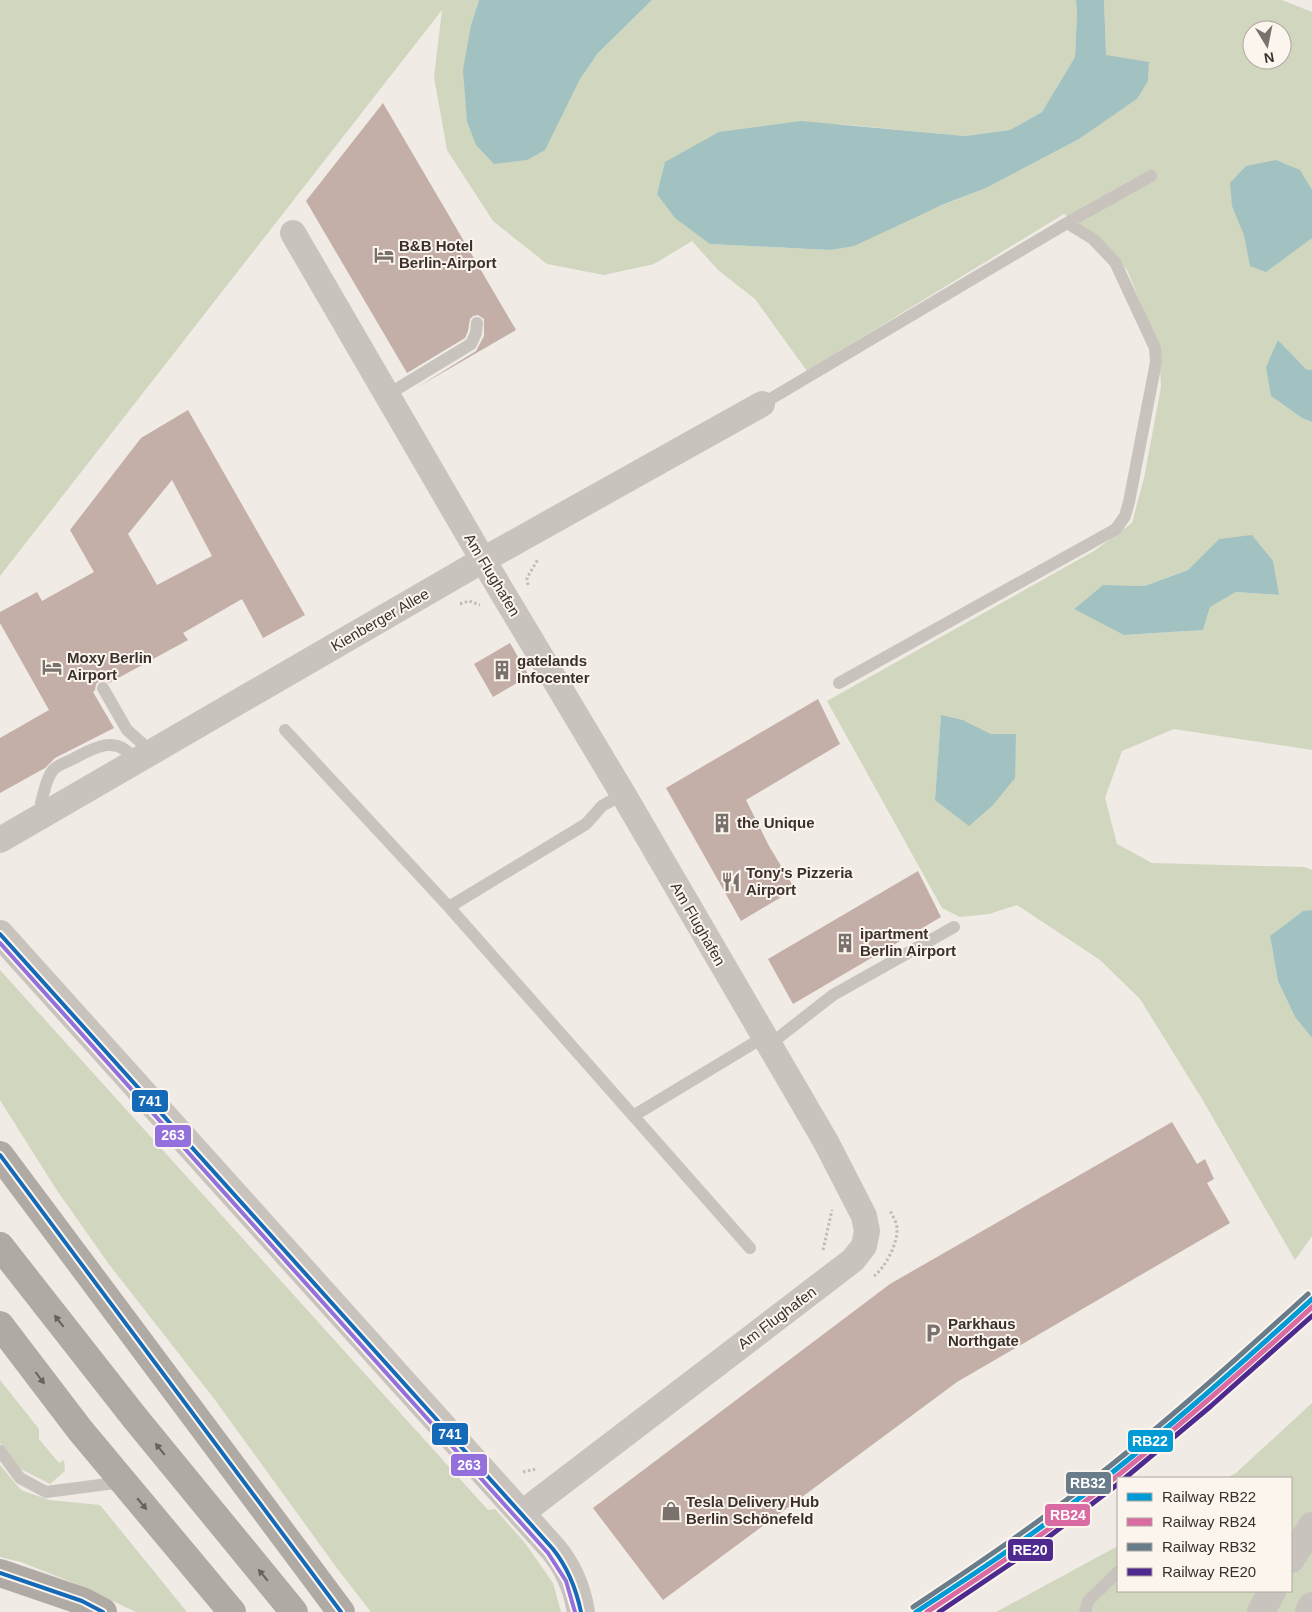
<svg xmlns="http://www.w3.org/2000/svg" width="1312" height="1612" font-family="Helvetica,sans-serif">
	<style>
		.green { fill: #d1d6bf; fill-rule: evenodd }
		.water { fill: #a1c2c1 }
		.building { fill: #c3afa7; fill-rule: evenodd }
		.lines { fill: none; stroke-linecap: round; stroke-linejoin: round }
		.path { stroke: #c2bbb6; stroke-width: 3; stroke-dasharray: 2.5 2.5; stroke-linecap: butt }
		.service { stroke: #c9c3be; stroke-width: 12 }
		.minor { stroke: #c9c3be; stroke-width: 26 }
		.tertiary { stroke: #c9c3be; stroke-width: 28 }
		.motorway { stroke: #afaaa4; stroke-width: 28 }
		.bus-1-casing { stroke: #fbf5ee; stroke-width: 8 }
		.bus-2-casing { stroke: #fbf5ee; stroke-width: 8 }
		.bus-1 { stroke: #156ab8; stroke-width: 4 }
		.bus-2 { stroke: #9370db; stroke-width: 4 }
		.rail-1-casing { stroke: #fbf5ee; stroke-width: 9 }
		.rail-2-casing { stroke: #fbf5ee; stroke-width: 9 }
		.rail-3-casing { stroke: #fbf5ee; stroke-width: 9 }
		.rail-4-casing { stroke: #fbf5ee; stroke-width: 9 }
		.rail-1 { stroke: #009bd5; stroke-width: 5 }
		.rail-2 { stroke: #da6ba2; stroke-width: 5 }
		.rail-3 { stroke: #697c8a; stroke-width: 5 }
		.rail-4 { stroke: #4e2a8e; stroke-width: 5 }
		.oneway { fill: #69615b }
		.labels { text-anchor: middle; stroke-width: 4; stroke-linejoin: round; paint-order: stroke }
		.poi-label { font-size: 15px; font-weight: bold; fill: #3b302b; stroke: #fbf5ee; text-anchor: start }
		.street-label { font-size: 15px; fill: #3b302b; stroke: #fbf5ee }
		.line-badge { stroke: #fbf5ee; stroke-width: 2 }
		.badge-label { font-size: 14px; text-anchor: middle; font-weight: bold; fill: #fff }
	</style>
	<rect width="100%" height="100%" fill="#f0ebe5"/>
	<!-- green -->
	<path class="green" d="M0 0H479L471 25 563 112 580 79 598 53 652 0H1076L1077 14 1075 57 1042 112 1010 130 965 136 839 124 710 244 830 250 986 188 1079 139 1137 99 1106 55 1104 0H1282L1312 12V370L1306 369 1278 340 1271 396 1302 418 1312 422V750L1174 729 1122 751 1105 798 1117 844 1152 863 1304 867 1312 870V910L1303 911 1270 936 1278 981 1295 1017 1312 1038V1236L1295 1260 1202 1099 1140 999 1100 960 1017 905 989 914 960 917 942 908 827 701 1094 551 1132 523 1144 478 1161 387 1159 347 1127 270 1096 237 1064 214 807 371 755 299 718 270 692 241 654 264 604 275 547 264 493 221 447 150 434 77 442 10 0 576ZM1252 30H1282V60H1252ZM1219 539 1278 595 1236 592 1210 607 1203 630 1125 635 1074 609 1103 585 1145 586 1188 570ZM941 716 963 720 991 734H1016L935 800Z
		M0 970 488 1510 495 1509 525 1543 553 1583 561 1612H371L339 1571 215 1400 108 1263 56 1189 0 1100Z
		M0 1380 39 1429V1439L59 1463 64 1460 65 1471 50 1484 19 1468 0 1443Z
		M1312 1403V1612H996L1118 1546V1591H1291V1478H1227L1236 1473Z
		M0 1465 21 1490 49 1500 100 1505 187 1612H136L74 1583 21 1562 0 1557Z"/>
	<!-- water -->
	<path class="water" d="M479 0H652L598 53 580 79 545 150 527 160 494 164 476 145 467 121 463 70 471 25Z
		M1076 0H1104L1106 55 1149 62 1148 81 1137 99 1079 139 986 188 942 205 854 246 830 250 710 244 675 218 657 194 665 162 719 132 801 121 965 136 1010 130 1042 112 1075 57 1077 14Z
		M1276 160 1300 170 1312 190V238L1266 272 1250 266 1244 235 1232 206 1230 183 1246 166Z
		M1278 340 1306 369 1312 370V422L1302 418 1271 396 1266 367Z
		M1252 535 1273 561 1279 595 1236 592 1210 607 1203 630 1124 635 1074 609 1103 585 1145 586 1188 570 1219 539Z
		M941 715 963 720 991 734H1016L1015 778 993 805 969 826 935 800Z
		M1312 910V1038L1295 1017 1278 981 1270 936 1303 911Z"/>
	<!-- building -->
	<path class="building" d="M383 103 516 330 416 388 476 351 484 336V319L478 315 473 316 470 319 468 331 465 338 407 373 306 201Z
		M188 410 305 615 263 638 242 599 183 633 188 640 109 683 104 680 99 681 96 684 95 690 93 692 114 728 55 758 45 768 0 793V738L49 710 0 623V612L37 592 42 601 94 572 70 530 141 438ZM172 480 212 556 157 585 128 534Z
		M510 643 529 676 493 697 474 664Z
		M818 699 840 744 746 800 769 846 795 889 741 921 666 788Z
		M918 871 941 917 793 1004 768 959Z
		M1172 1122 1197 1164 1205 1159 1214 1179 1207 1183 1230 1223 957 1382 663 1600 593 1508 890 1284Z"/>
	<g class="lines">
		<!-- path -->
		<path class="path" d="M528 585 527 578 538 559
			M460 604 469 601 480 605
			M823 1250 832 1210
			M874 1276C885 1268 898 1243 897 1229 897 1223 893 1216 890 1211
			M523 1472 536 1469"/>
		<!-- service -->
		<path class="service" d="M1067 223 1151 176
			M387 395 471 344 476 333 477 323
			M762 404 1067 223 1093 239 1115 262 1155 348 1156 362 1129 502 1125 516 1116 529 839 683
			M103 688 127 730 144 745 149 754
			M285 730 449 907 750 1248
			M46 813 41 803C44 793 46 778 53 770 57 765 67 762 73 759 96 746 119 734 136 762
			M449 907 586 824 602 806 623 794
			M769 1045 833 995 954 927
			M633 1116 764 1037
			M0 1451 20 1478 46 1492 123 1482
			M1085 1612 1088 1601 1118 1572"/>
		<!-- minor -->
		<path class="minor" d="M293 233 483 560 623 794 826 1142 864 1216 867 1231 864 1246 853 1260 522 1513
			M0 840 483 560 762 404"/>
		<!-- tertiary -->
		<path class="tertiary" d="M0 934 553 1549C569 1568 577 1588 581 1612
			M1291 1559 1312 1526
			M1261 1612 1272 1591
			M1309 1612 1312 1606"/>
		<!-- motorway -->
		<path class="motorway" d="M0 1155 341 1612
			M0 1246 135 1418 294 1612
			M0 1325 80 1430 232 1612
			M0 1573 82 1601 103 1612"/>
		<defs>
			<path id="bus-1" d="M0 934 553 1549C568 1568 576 1588 581 1612
				M0 1155 341 1612
				M0 1573 82 1601 103 1612"/>
			<path id="bus-2" d="M0 943 548 1553 566 1581 575 1612"/>
		</defs>
		<!-- bus-1 casing -->
		<use href="#bus-1" class="bus-1-casing"/>
		<!-- bus-2 casing -->
		<use href="#bus-2" class="bus-2-casing"/>
		<!-- bus-1 -->
		<use href="#bus-1" class="bus-1"/>
		<!-- bus-2 -->
		<use href="#bus-2" class="bus-2"/>
		<defs>
			<path id="rail-1" d="M916 1612C968 1578 1020 1544 1069 1506 1154 1442 1233 1371 1312 1299"/>
			<path id="rail-2" d="M927 1612C977 1579 1026 1547 1073 1511 1156 1447 1235 1378 1312 1307"/>
			<path id="rail-3" d="M913 1607C964 1573 1016 1539 1065 1501 1150 1437 1229 1366 1308 1294"/>
			<path id="rail-4" d="M1125 1478 1211 1406 1312 1316
				M939 1612 1034 1548 1118 1484"/>
		</defs>
		<!-- rail-1 casing -->
		<use href="#rail-1" class="rail-1-casing"/>
		<!-- rail-2 casing -->
		<use href="#rail-2" class="rail-2-casing"/>
		<!-- rail-3 casing -->
		<use href="#rail-3" class="rail-3-casing"/>
		<!-- rail-4 casing -->
		<use href="#rail-4" class="rail-4-casing"/>
		<!-- rail-1 -->
		<use href="#rail-1" class="rail-1"/>
		<!-- rail-2 -->
		<use href="#rail-2" class="rail-2"/>
		<!-- rail-3 -->
		<use href="#rail-3" class="rail-3"/>
		<!-- rail-4 -->
		<use href="#rail-4" class="rail-4"/>
	</g>
	<!-- one-way arrows -->
	<defs><path id="oneway-solid" d="M-6-.8H1V-3.2L6.5 0L1 3.2V.8H-6Z" transform="scale(1.25)"/></defs>
	<g class="oneway">
		<use href="#oneway-solid" transform="translate(59 1321) rotate(-128)"/>
		<use href="#oneway-solid" transform="translate(40 1378) rotate(53)"/>
		<use href="#oneway-solid" transform="translate(160 1449) rotate(-129)"/>
		<use href="#oneway-solid" transform="translate(142 1504) rotate(50)"/>
		<use href="#oneway-solid" transform="translate(263 1575) rotate(-130)"/>
	</g>
	<!-- icons -->
	<defs>
		<symbol id="hotel-bare" viewBox="-9 -9 18 18"><path d="M-6-4.5h1.5V1H6V5H4.5V3h-9V5H-6ZM-4 0a1.8 1.8 0 1 1 3.6 0ZM.5 0V-2.5h3Q6-2.5 6 0Z" fill="#7a716c" stroke="#fbf5ee" stroke-width="2.5" paint-order="stroke"/></symbol>
		<symbol id="building-bare" viewBox="-9 -9 18 18"><path d="M-4-6H4V6H1V3H-1V6H-4ZM-2.5-4.3h1.7v1.8h-1.7ZM.8-4.3h1.7v1.8H.8ZM-2.5-1h1.7V.8h-1.7ZM.8-1h1.7V.8H.8Z" fill="#7a716c" stroke="#fbf5ee" stroke-width="2.5" paint-order="stroke"/></symbol>
		<symbol id="restaurant-bare" viewBox="-9 -9 18 18"><path d="M-5-6h1v4h1v-4h1v4h1v-4h1v5L-1.5 .5V6h-2V.5L-5-1ZM5-6V6H3V1.5H1.5Q1.5-4 5-6Z" fill="#7a716c" stroke="#fbf5ee" stroke-width="2.5" paint-order="stroke"/></symbol>
		<symbol id="parking-bare" viewBox="-9 -9 18 18"><path d="M-3.5-5.5H1a3.5 3.5 0 0 1 0 7H-1V5.5H-3.5ZM-1-3.4V-.6H.8a1.4 1.4 0 0 0 0-2.8Z" fill="#7a716c" stroke="#fbf5ee" stroke-width="2.5" paint-order="stroke"/></symbol>
		<symbol id="shop-bare" viewBox="-9 -9 18 18"><path d="M-5-2.5h2.3a2.7 3.5 0 0 1 5.4 0H5L5.5 6h-11ZM-1.5-2.5h3a1.5 2.3 0 0 0-3 0Z" fill="#7a716c" stroke="#fbf5ee" stroke-width="2.5" paint-order="stroke"/></symbol>
	</defs>
	<g fill-rule="evenodd">
		<use href="#hotel-bare" x="370" y="241" width="28" height="28"/>
		<use href="#hotel-bare" x="38" y="653" width="28" height="28"/>
		<use href="#building-bare" x="488" y="656" width="28" height="28"/>
		<use href="#building-bare" x="708" y="809" width="28" height="28"/>
		<use href="#restaurant-bare" x="717" y="868" width="28" height="28"/>
		<use href="#building-bare" x="831" y="929" width="28" height="28"/>
		<use href="#parking-bare" x="919" y="1319" width="28" height="28"/>
		<use href="#shop-bare" x="657" y="1497" width="28" height="28"/>
	</g>
	<g class="labels">
		<!-- poi labels -->
		<g class="poi-label">
			<text x="399" y="251">B&amp;B Hotel<tspan x="399" dy="17">Berlin-Airport</tspan></text>
			<text x="67" y="663">Moxy Berlin<tspan x="67" dy="17">Airport</tspan></text>
			<text x="517" y="666">gatelands<tspan x="517" dy="17">Infocenter</tspan></text>
			<text x="737" y="828">the Unique</text>
			<text x="746" y="878">Tony's Pizzeria<tspan x="746" dy="17">Airport</tspan></text>
			<text x="860" y="939">ipartment<tspan x="860" dy="17">Berlin Airport</tspan></text>
			<text x="948" y="1329">Parkhaus<tspan x="948" dy="17">Northgate</tspan></text>
			<text x="686" y="1507">Tesla Delivery Hub<tspan x="686" dy="17">Berlin Schönefeld</tspan></text>
		</g>
		<!-- street labels -->
		<g class="street-label">
			<text transform="translate(492 575) rotate(59)" y="5">Am Flughafen</text>
			<text transform="translate(380 620) rotate(-30)" y="5">Kienberger Allee</text>
			<text transform="translate(698 924) rotate(60)" y="5">Am Flughafen</text>
			<text transform="translate(777 1318) rotate(-37)" y="5">Am Flughafen</text>
		</g>
	</g>
	<g class="line-badge">
		<rect x="131" y="1089" width="38" height="24" rx="5" fill="#156ab8"/>
		<rect x="154" y="1124" width="38" height="24" rx="5" fill="#9370db"/>
		<rect x="431" y="1422" width="38" height="24" rx="5" fill="#156ab8"/>
		<rect x="1127" y="1429" width="47" height="24" rx="5" fill="#009bd5"/>
		<rect x="450" y="1453" width="38" height="24" rx="5" fill="#9370db"/>
		<rect x="1065" y="1471" width="47" height="24" rx="5" fill="#697c8a"/>
		<rect x="1044" y="1503" width="47" height="24" rx="5" fill="#da6ba2"/>
		<rect x="1007" y="1538" width="47" height="24" rx="5" fill="#4e2a8e"/>
	</g>
	<g class="badge-label">
		<text x="150" y="1106">741</text>
		<text x="173" y="1140">263</text>
		<text x="450" y="1439">741</text>
		<text x="1150" y="1446">RB22</text>
		<text x="469" y="1470">263</text>
		<text x="1088" y="1488">RB32</text>
		<text x="1068" y="1520">RB24</text>
		<text x="1030" y="1555">RE20</text>
	</g>
	<!-- legend -->
	<rect x="1117" y="1477" width="175" height="115" fill="#fbf5ee" stroke="#aea6a0"/>
	<rect x="1127" y="1493" width="25" height="8" fill="#009bd5" stroke="#aea6a0"/>
	<text x="1162" y="1502" font-size="15" fill="#3b302b">Railway RB22</text>
	<rect x="1127" y="1518" width="25" height="8" fill="#da6ba2" stroke="#aea6a0"/>
	<text x="1162" y="1527" font-size="15" fill="#3b302b">Railway RB24</text>
	<rect x="1127" y="1543" width="25" height="8" fill="#697c8a" stroke="#aea6a0"/>
	<text x="1162" y="1552" font-size="15" fill="#3b302b">Railway RB32</text>
	<rect x="1127" y="1568" width="25" height="8" fill="#4e2a8e" stroke="#aea6a0"/>
	<text x="1162" y="1577" font-size="15" fill="#3b302b">Railway RE20</text>
	<!-- north arrow -->
	<g transform="translate(1267 45) rotate(170)"><circle r="24" fill="#fbf5ee" stroke="#aea6a0"/>
	<path d="M0-4L9 19L0 12L-9 19Z" fill="#7a716c"/>
	<text y="-8" font-size="14" font-weight="bold" text-anchor="middle" fill="#3b302b">N</text>
	</g>
</svg>
